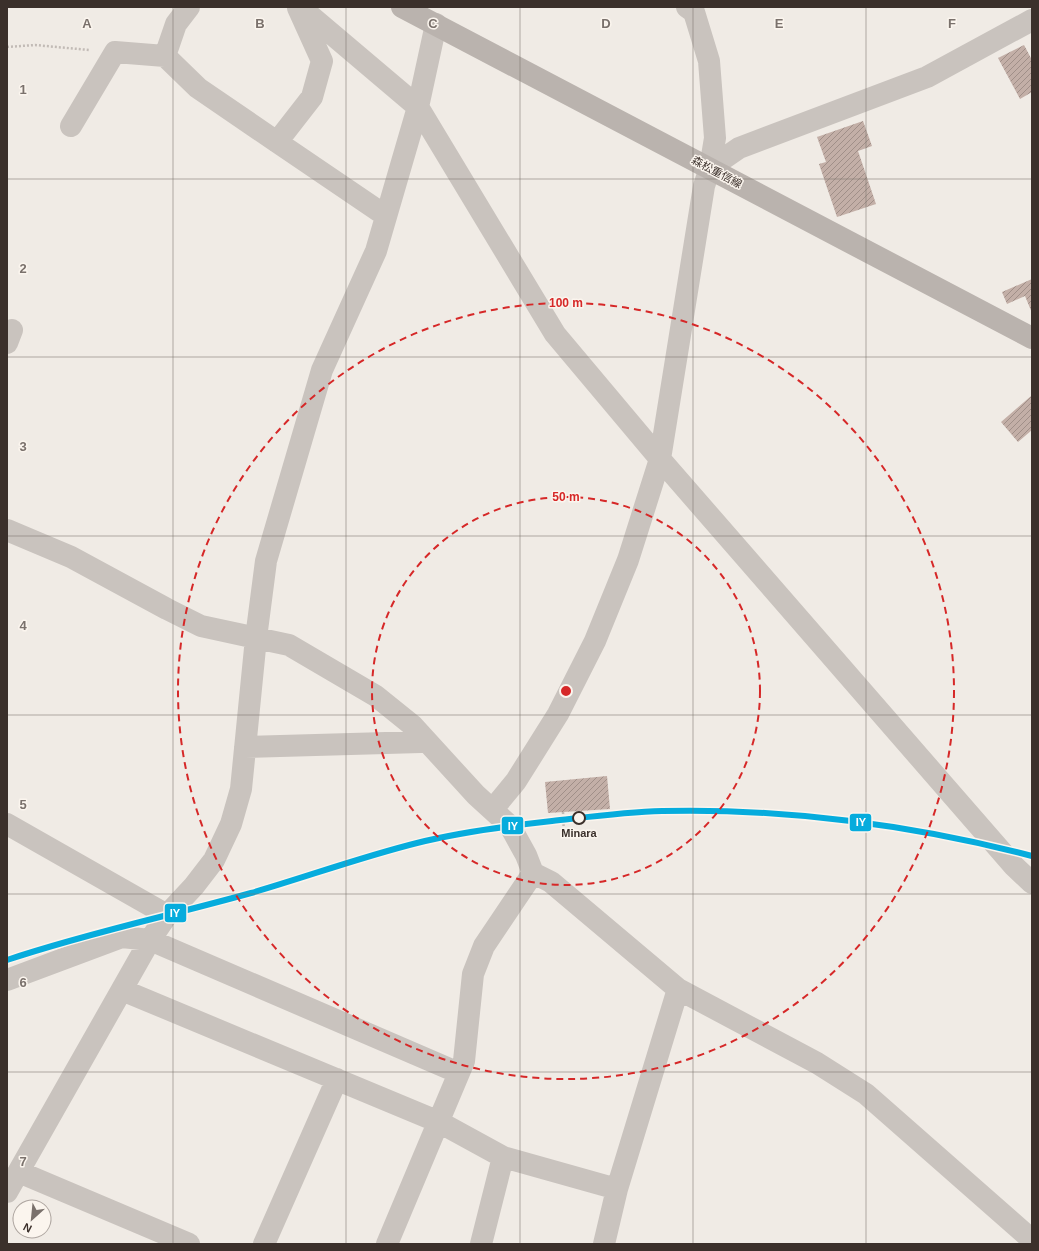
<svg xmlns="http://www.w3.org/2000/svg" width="1039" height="1251" font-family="Arial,'Noto Sans JP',sans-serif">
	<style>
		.building { fill: url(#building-hatch) }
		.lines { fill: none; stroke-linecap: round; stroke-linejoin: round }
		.path { stroke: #c2bbb6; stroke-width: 2.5; stroke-dasharray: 2 2; stroke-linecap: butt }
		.street { stroke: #c9c3be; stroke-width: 22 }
		.secondary { stroke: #bab3ae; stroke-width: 22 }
		.rail-1-casing { stroke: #fbf5ee; stroke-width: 9 }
		.rail-1 { stroke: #06acdd; stroke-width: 6 }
		.grid { fill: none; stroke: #7a716c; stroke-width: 1; stroke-opacity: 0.55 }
		.ring { fill: none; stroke: #d62828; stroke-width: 2; stroke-dasharray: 7 5 }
		.stop-dot { fill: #fbf5ee; stroke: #3b302b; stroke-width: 2 }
		.labels { text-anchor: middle; stroke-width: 3; stroke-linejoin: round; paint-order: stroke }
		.street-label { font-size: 11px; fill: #3b302b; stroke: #fbf5ee }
		.stop-label { font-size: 11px; font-weight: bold; fill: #3b302b; stroke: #fbf5ee }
		.grid-label { font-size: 13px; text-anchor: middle; font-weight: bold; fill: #7a716c; stroke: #fbf5ee; stroke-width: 3; stroke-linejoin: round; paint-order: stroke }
		.centre { fill: #d62828; stroke: #fbf5ee; stroke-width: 2 }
		.ring-label { font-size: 12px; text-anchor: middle; font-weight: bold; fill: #d62828; stroke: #fbf5ee; stroke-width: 3; stroke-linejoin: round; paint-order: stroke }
		.line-badge { stroke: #fbf5ee; stroke-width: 1.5 }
		.badge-label { font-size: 11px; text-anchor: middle; font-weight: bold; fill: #fff }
	</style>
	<defs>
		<pattern id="building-hatch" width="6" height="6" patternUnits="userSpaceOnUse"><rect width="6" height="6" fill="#c3afa7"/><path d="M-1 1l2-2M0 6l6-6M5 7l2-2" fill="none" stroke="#a08f88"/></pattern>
	</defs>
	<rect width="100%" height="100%" fill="#f0ebe5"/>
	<!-- building -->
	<path class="building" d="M1024 45 1032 60V92L1020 99 998 58Z
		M863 121 872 146 858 151 876 204 837 217 819 164 826 162 817 137Z
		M1032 279V313L1025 296 1007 304 1002 292Z
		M1031 396 1032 430 1018 442 1001 422Z
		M607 776 610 809 548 813 545 782Z"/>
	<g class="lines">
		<!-- path -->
		<path class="path" d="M7 47 35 45 89 50
			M563 812 564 837 594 835"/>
		<!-- street -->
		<path class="street" d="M300 7 418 107 555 334 660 459 1014 866 1032 883
			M298 8 322 61 312 97 277 142 386 216
			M165 56 198 88 277 142
			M71 126 115 52 165 56 176 24 189 7
			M710 168 739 148 927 77 1032 20
			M7 343 12 330
			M7 530 71 557 167 609 201 626 289 645 376 696 412 725 476 795 510 826 526 855 533 873 551 882 678 989 817 1063 866 1094 1032 1240
			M245 747 421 742 414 728
			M493 809 516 781 558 714 595 641 628 560 660 459 704 186 710 168 715 138 709 61 694 12 687 7
			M7 824 167 915
			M7 980 122 937 150 940 459 1073
			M122 990 439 1122 503 1157 617 1189
			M19 1172 189 1244
			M7 1192 150 940 167 915 194 886 214 860 231 824 241 789 256 638 266 561 322 370 376 251 418 107 436 24
			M264 1244 337 1079
			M387 1244 464 1061 473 974 484 946 533 873
			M481 1244 503 1157
			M604 1244 617 1189 678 989"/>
		<!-- secondary -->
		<path class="secondary" d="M402 7 1032 338"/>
		<defs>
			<path id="rail-1" d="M7 960C87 933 169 916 251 893 306 877 361 857 417 843 461 832 507 826 552 821 588 817 625 812 662 811 784 808 914 825 1032 856"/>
		</defs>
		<!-- rail-1 casing -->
		<use href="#rail-1" class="rail-1-casing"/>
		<!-- rail-1 -->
		<use href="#rail-1" class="rail-1"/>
	</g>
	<!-- grid -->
	<path class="grid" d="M173 7V1244M346 7V1244M520 7V1244M693 7V1244M866 7V1244M7 179H1032M7 357H1032M7 536H1032M7 715H1032M7 894H1032M7 1072H1032"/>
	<!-- distance rings -->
	<g class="ring">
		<circle cx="566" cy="691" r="194"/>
		<circle cx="566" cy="691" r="388"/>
	</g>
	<!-- markers -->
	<circle class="stop-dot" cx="579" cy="818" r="6"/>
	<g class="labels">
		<!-- street labels -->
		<g class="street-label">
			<text transform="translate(717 172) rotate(28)" y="4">森松重信線</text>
		</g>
		<!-- stop labels -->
		<g class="stop-label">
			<text x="579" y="837">Minara</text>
		</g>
	</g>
	<g class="grid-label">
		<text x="87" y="28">A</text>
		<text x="260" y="28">B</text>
		<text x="433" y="28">C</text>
		<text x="606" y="28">D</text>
		<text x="779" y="28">E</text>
		<text x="952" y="28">F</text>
		<text x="23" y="94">1</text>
		<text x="23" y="273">2</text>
		<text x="23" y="451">3</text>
		<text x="23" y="630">4</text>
		<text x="23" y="809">5</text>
		<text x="23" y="987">6</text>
		<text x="23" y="1166">7</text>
	</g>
	<circle cx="566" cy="691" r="6" class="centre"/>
	<g class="ring-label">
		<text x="566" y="307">100 m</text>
		<text x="566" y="501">50 m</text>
	</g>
	<g class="line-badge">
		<rect x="849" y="813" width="23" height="19" rx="4" fill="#06acdd"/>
		<rect x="501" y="816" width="23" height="19" rx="4" fill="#06acdd"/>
		<rect x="164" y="903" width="23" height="20" rx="4" fill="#06acdd"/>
	</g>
	<g class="badge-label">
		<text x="861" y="826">IY</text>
		<text x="513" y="830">IY</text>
		<text x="175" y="917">IY</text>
	</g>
	<!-- border -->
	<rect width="1039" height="1251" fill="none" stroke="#3b302b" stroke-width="16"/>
	<!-- north arrow -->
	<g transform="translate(32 1219) rotate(207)"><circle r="19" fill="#fbf5ee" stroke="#aea6a0"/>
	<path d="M0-3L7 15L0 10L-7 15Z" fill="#7a716c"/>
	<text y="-6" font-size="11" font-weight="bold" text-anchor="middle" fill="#3b302b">N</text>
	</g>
</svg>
